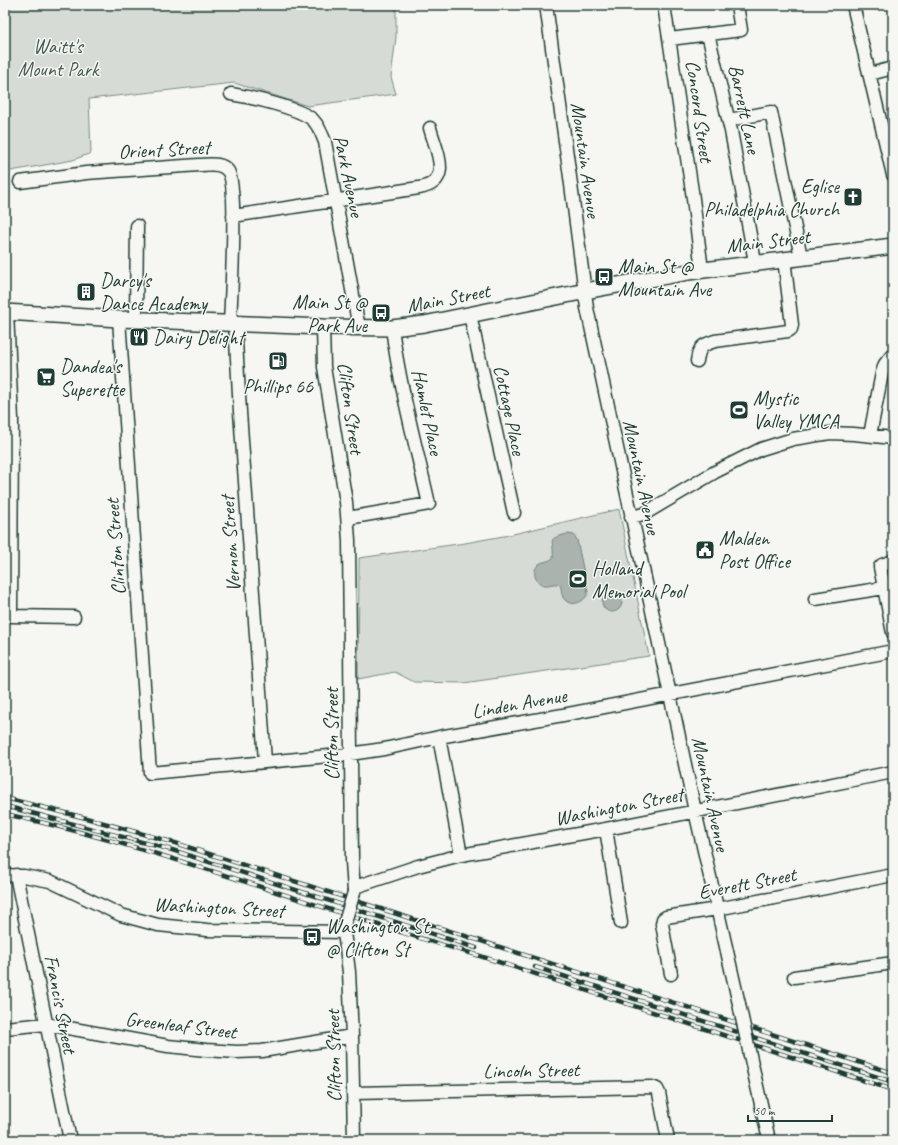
<svg xmlns="http://www.w3.org/2000/svg" width="898" height="1145" font-family="Caveat,sans-serif">
	<style>
		.green { fill: #d6dbd6; stroke: #7a8c85 }
		.water { fill: #aab3ae; stroke: #72847d }
		.lines { fill: none; stroke-linecap: round; stroke-linejoin: round }
		.minor-casing { stroke: #1f3d34; stroke-width: 15 }
		.major-casing { stroke: #1f3d34; stroke-width: 18 }
		.minor { stroke: #f6f6f2; stroke-width: 12 }
		.major { stroke: #f6f6f2; stroke-width: 15 }
		.rail-casing { stroke: #1f3d34; stroke-width: 4.5 }
		.rail { stroke: #f6f6f2; stroke-width: 3; stroke-dasharray: 9; stroke-linecap: butt }
		.minor-bridge-casing { stroke: #1f3d34; stroke-width: 15; stroke-linecap: butt }
		.minor-bridge { stroke: #f6f6f2; stroke-width: 12 }
		.labels { text-anchor: middle; stroke-width: 3; stroke-linejoin: round; paint-order: stroke }
		.park-label { font-size: 20px; fill: #445d54; stroke: #f6f6f2 }
		.street-label { font-size: 20px; fill: #1f3d34; stroke: #f6f6f2 }
		.poi-label { font-size: 20px; fill: #1f3d34; stroke: #f6f6f2; text-anchor: start }
	</style>
	<rect width="100%" height="100%" fill="#f6f6f2"/>
	<filter id="ink" filterUnits="userSpaceOnUse"><feTurbulence type="fractalNoise" baseFrequency=".025" numOctaves="2"/><feDisplacementMap in="SourceGraphic" scale="8" xChannelSelector="R" yChannelSelector="G"/><feConvolveMatrix kernelMatrix="1 2 1 2 8 2 1 2 1" color-interpolation-filters="sRGB"/></filter>
	<g filter="url(#ink)">
		<!-- green -->
		<path class="green" d="M5 5H396V37L391 77 396 94 308 106 234 83 89 99 91 153 73 160 5 172Z
			M619 509 649 656 464 683 414 682 395 672 358 679 359 558 465 543 509 535Z"/>
		<!-- water -->
		<path class="water" d="M568 534 574 535 577 540 588 592C587 601 572 608 565 600 561 597 562 589 560 585 554 582 550 586 544 585 535 583 531 571 539 564 543 561 549 562 553 558 555 540 544 539 568 534Z
			M602 602a10 10 0 1 1 20 0a10 10 0 1 1-20 0Z"/>
		<g class="lines">
			<defs>
				<path id="minor" d="M546 5 570 177 587 308 695 811 739 1004
					M664 5 692 191 702 270
					M853 5 893 175
					M708 34 731 131 755 262
					M670 39 741 30 737 5
					M870 74 893 68
					M231 94C250 97 300 108 313 120 319 126 322 134 325 142L359 328
					M729 120 771 112 801 257
					M20 182 86 173 199 165C209 165 221 162 228 171 238 184 231 299 230 323
					M233 216 419 188C454 182 436 151 430 128
					M7 312 12 419 11 616 74 617
					M470 315 514 513
					M119 319 150 773 350 754 384 749 439 737 563 715 893 651
					M136 319 137 226
					M235 323 240 412 265 761
					M323 327 324 367 346 502 349 540 352 861 354 892
					M697 361C699 347 702 345 715 341L788 331 791 329 792 325 784 259
					M870 435 882 373 885 364 893 354
					M631 517 644 514 715 472 761 449 793 439 830 433 854 434 893 438
					M348 518 429 504C416 446 400 388 392 328
					M893 561 882 565 880 567 893 633
					M815 599 884 588
					M439 737 461 855
					M606 829 621 923
					M5 875 24 876 50 881 121 915 158 925 207 930 344 932
					M16 875 70 1140
					M355 887 418 866 461 855 606 829 893 772
					M344 924V932L349 972 352 1036 354 1140
					M671 974 662 924 663 919 666 917 717 909 893 875
					M794 977 893 963
					M5 1028 46 1024 168 1046 206 1050 237 1052 262 1051 352 1036
					M750 1055 769 1140
					M353 1093 652 1087 657 1089 659 1093 668 1140"/>
				<path id="major" d="M5 312 119 319 323 327 392 328 424 324 596 289 688 272 893 246"/>
			</defs>
			<!-- minor casing -->
			<use href="#minor" class="minor-casing"/>
			<!-- major casing -->
			<use href="#major" class="major-casing"/>
			<!-- minor -->
			<use href="#minor" class="minor"/>
			<!-- major -->
			<use href="#major" class="major"/>
			<defs>
				<path id="rail" d="M5 798 86 818 175 843 893 1073
					M5 806 172 850 476 948
					M5 814C166 849 319 910 477 955L893 1090
					M535 967 893 1082"/>
			</defs>
			<!-- rail casing -->
			<use href="#rail" class="rail-casing"/>
			<!-- rail -->
			<use href="#rail" class="rail"/>
			<defs>
				<path id="minor-bridge" d="M345 922 354 892
					M739 1004 750 1055"/>
			</defs>
			<!-- minor-bridge casing -->
			<use href="#minor-bridge" class="minor-bridge-casing"/>
			<!-- minor-bridge -->
			<use href="#minor-bridge" class="minor-bridge"/>
		</g>
	</g>
	<!-- icons -->
	<defs>
		<symbol id="church-square" viewBox="-11 -11 22 22"><rect x="-9" y="-9" width="18" height="18" rx="4" fill="#1f3d34" stroke="#f6f6f2"/><path d="M-1.2-6h2.4v3.5h3.3v2.4h-3.3V6h-2.4V-.1h-3.3v-2.4h3.3Z" fill="#fff"/></symbol>
		<symbol id="bus-square" viewBox="-11 -11 22 22"><rect x="-9" y="-9" width="18" height="18" rx="4" fill="#1f3d34" stroke="#f6f6f2"/><path d="M-5-6H5V4H4V6H2V4H-2V6H-4V4H-5ZM-3.5-4V0h7V-4ZM-3.5 1.2v1.5H-2V1.2ZM2 1.2v1.5H3.5V1.2Z" fill="#fff"/></symbol>
		<symbol id="building-square" viewBox="-11 -11 22 22"><rect x="-9" y="-9" width="18" height="18" rx="4" fill="#1f3d34" stroke="#f6f6f2"/><path d="M-4-6H4V6H1V3H-1V6H-4ZM-2.5-4.3h1.7v1.8h-1.7ZM.8-4.3h1.7v1.8H.8ZM-2.5-1h1.7V.8h-1.7ZM.8-1h1.7V.8H.8Z" fill="#fff"/></symbol>
		<symbol id="restaurant-square" viewBox="-11 -11 22 22"><rect x="-9" y="-9" width="18" height="18" rx="4" fill="#1f3d34" stroke="#f6f6f2"/><path d="M-5-6h1v4h1v-4h1v4h1v-4h1v5L-1.5 .5V6h-2V.5L-5-1ZM5-6V6H3V1.5H1.5Q1.5-4 5-6Z" fill="#fff"/></symbol>
		<symbol id="fuel-square" viewBox="-11 -11 22 22"><rect x="-9" y="-9" width="18" height="18" rx="4" fill="#1f3d34" stroke="#f6f6f2"/><path d="M-5.5-6h7V0h2V4h1.3V-2.5L3-4.5l.8-.8L6-3V5H2.5V1h-1V6h-7ZM-4.2-4.7v3.2H.2V-4.7Z" fill="#fff"/></symbol>
		<symbol id="supermarket-square" viewBox="-11 -11 22 22"><rect x="-9" y="-9" width="18" height="18" rx="4" fill="#1f3d34" stroke="#f6f6f2"/><path d="M-6-5.5h2.5l.6 2H6L4.5 2H-2.5L-4.4-4H-6ZM-1.5 3.2a1.3 1.3 0 1 0 .1 0ZM3 3.2a1.3 1.3 0 1 0 .1 0Z" fill="#fff"/></symbol>
		<symbol id="stadium-square" viewBox="-11 -11 22 22"><rect x="-9" y="-9" width="18" height="18" rx="4" fill="#1f3d34" stroke="#f6f6f2"/><path d="M0-5a6.5 5 0 1 0 0 10a6.5 5 0 1 0 0-10ZM-3.5-1.8h7v3.6h-7Z" fill="#fff"/></symbol>
		<symbol id="civic-square" viewBox="-11 -11 22 22"><rect x="-9" y="-9" width="18" height="18" rx="4" fill="#1f3d34" stroke="#f6f6f2"/><path d="M-.6-6.5H3V-4.5H.6V-3L4-1V1h2V6H-6V1h2V-1L-.6-3ZM-1.2 2.5V6h2.4V2.5Z" fill="#fff"/></symbol>
	</defs>
	<g fill-rule="evenodd">
		<use href="#church-square" x="842" y="186" width="22" height="22"/>
		<use href="#bus-square" x="593" y="266" width="22" height="22"/>
		<use href="#building-square" x="75" y="281" width="22" height="22"/>
		<use href="#bus-square" x="370" y="302" width="22" height="22"/>
		<use href="#restaurant-square" x="128" y="326" width="22" height="22"/>
		<use href="#fuel-square" x="267" y="350" width="22" height="22"/>
		<use href="#supermarket-square" x="35" y="366" width="22" height="22"/>
		<use href="#stadium-square" x="728" y="399" width="22" height="22"/>
		<use href="#civic-square" x="694" y="539" width="22" height="22"/>
		<use href="#stadium-square" x="567" y="568" width="22" height="22"/>
		<use href="#bus-square" x="301" y="926" width="22" height="22"/>
	</g>
	<g class="labels">
		<!-- park labels -->
		<g class="park-label">
			<text x="58" y="53">Waitt's<tspan x="58" dy="23">Mount Park</tspan></text>
		</g>
		<!-- street labels -->
		<g class="street-label">
			<text transform="translate(745 109) rotate(78)" y="7">Barrett Lane</text>
			<text transform="translate(700 111) rotate(82)" y="7">Concord Street</text>
			<text transform="translate(164 149) rotate(-3)" y="7">Orient Street</text>
			<text transform="translate(586 160) rotate(82)" y="7">Mountain Avenue</text>
			<text transform="translate(349 176) rotate(78)" y="7">Park Avenue</text>
			<text transform="translate(768 241) rotate(-7)" y="7">Main Street</text>
			<text transform="translate(448 298) rotate(-11)" y="7">Main Street</text>
			<text transform="translate(351 408) rotate(82)" y="7">Clifton Street</text>
			<text transform="translate(510 410) rotate(78)" y="7">Cottage Place</text>
			<text transform="translate(428 412) rotate(78)" y="7">Hamlet Place</text>
			<text transform="translate(642 477) rotate(78)" y="7">Mountain Avenue</text>
			<text transform="translate(230 544) rotate(-94)" y="7">Vernon Street</text>
			<text transform="translate(115 547) rotate(-94)" y="7">Clinton Street</text>
			<text transform="translate(519 703) rotate(-10)" y="7">Linden Avenue</text>
			<text transform="translate(331 734) rotate(-90)" y="7">Clifton Street</text>
			<text transform="translate(711 794) rotate(78)" y="7">Mountain Avenue</text>
			<text transform="translate(619 806) rotate(-11)" y="7">Washington Street</text>
			<text transform="translate(747 883) rotate(-11)" y="7">Everett Street</text>
			<text transform="translate(219 907) rotate(3)" y="7">Washington Street</text>
			<text transform="translate(61 1004) rotate(79)" y="7">Francis Street</text>
			<text transform="translate(181 1025) rotate(7)" y="7">Greenleaf Street</text>
			<text transform="translate(333 1056) rotate(-91)" y="7">Clifton Street</text>
			<text transform="translate(531 1070) rotate(-1)" y="7">Lincoln Street</text>
		</g>
		<!-- poi labels -->
		<g class="poi-label">
			<text x="839" y="193" text-anchor="end">Eglise<tspan x="839" dy="23">Philadelphia Church</tspan></text>
			<text x="618" y="273">Main St @<tspan x="618" dy="23">Mountain Ave</tspan></text>
			<text x="100" y="287">Darcy's<tspan x="100" dy="23">Dance Academy</tspan></text>
			<text x="367" y="309" text-anchor="end">Main St @<tspan x="367" dy="23">Park Ave</tspan></text>
			<text x="153" y="344">Dairy Delight</text>
			<text x="60" y="373">Dandea's<tspan x="60" dy="23">Superette</tspan></text>
			<text x="278" y="393" text-anchor="middle">Phillips 66</text>
			<text x="753" y="405">Mystic<tspan x="753" dy="23">Valley YMCA</tspan></text>
			<text x="719" y="545">Malden<tspan x="719" dy="23">Post Office</tspan></text>
			<text x="592" y="575">Holland<tspan x="592" dy="23">Memorial Pool</tspan></text>
			<text x="326" y="933">Washington St<tspan x="326" dy="23">@ Clifton St</tspan></text>
		</g>
	</g>
	<!-- margin -->
	<rect width="898" height="1145" fill="none" stroke="#f6f6f2" stroke-width="20"/>
	<rect x="10" y="10" width="878" height="1125" fill="none" stroke="#1f3d34" stroke-width="1.5" filter="url(#ink)"/>
	<!-- scale -->
	<path d="M748 1115v6h84v-6" fill="none" stroke="#1f3d34" stroke-width="2"/>
	<text x="754" y="1115" font-size="12" fill="#1f3d34" stroke="#f6f6f2" stroke-width="3" paint-order="stroke">50 m</text>
</svg>
